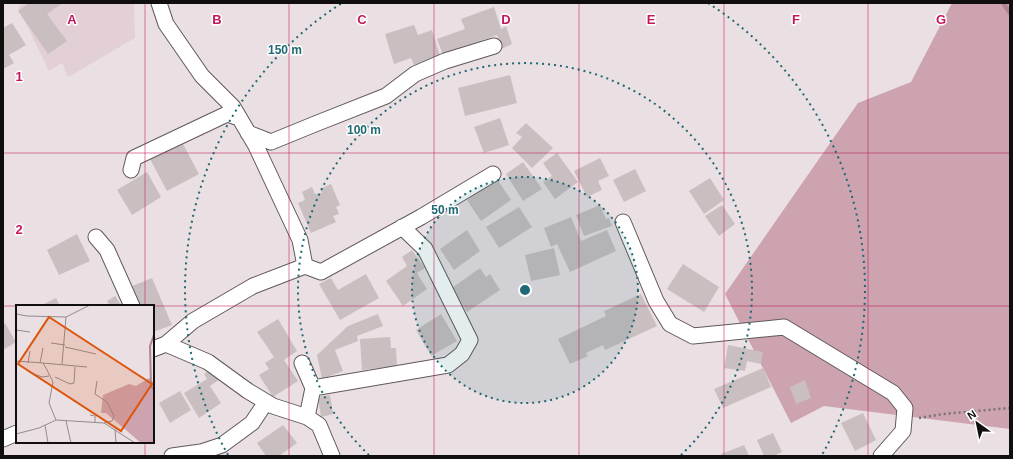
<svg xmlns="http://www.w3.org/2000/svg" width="1013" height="459" font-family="Helvetica,sans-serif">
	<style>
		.built { fill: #e3d0d6 }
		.green { fill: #cda3b0 }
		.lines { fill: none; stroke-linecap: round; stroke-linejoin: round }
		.stream { stroke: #b28392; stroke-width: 4.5 }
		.building { fill: #c9bfc1 }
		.street-casing { stroke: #60585a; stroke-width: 17 }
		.path { stroke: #787173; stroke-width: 2.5; stroke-dasharray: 2 3; stroke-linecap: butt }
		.street { stroke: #fff; stroke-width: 15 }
		.grid { fill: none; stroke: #c2185b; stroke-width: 1; stroke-opacity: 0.55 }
		.ring { fill: none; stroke: #1e6973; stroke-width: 2; stroke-dasharray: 2 4 }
		.inset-river { fill: none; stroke: #b28392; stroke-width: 2 }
		.inset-road { fill: none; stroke: #938b8e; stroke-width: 1 }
		.view { fill: #dd550c; fill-opacity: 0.15; stroke: #dd550c; stroke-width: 2 }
		.inset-edge { fill: none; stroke: #110e0f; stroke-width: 2 }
		.grid-label { font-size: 13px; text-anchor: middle; font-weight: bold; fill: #c2185b; stroke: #fff; stroke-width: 3; stroke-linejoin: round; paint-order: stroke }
		.centre { fill: #1e6973; stroke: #fff; stroke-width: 2 }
		.ring-label { font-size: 12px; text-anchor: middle; font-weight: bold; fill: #1e6973; stroke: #fff; stroke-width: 3; stroke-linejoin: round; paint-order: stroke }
	</style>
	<rect width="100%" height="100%" fill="#eadfe2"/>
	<!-- built -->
	<path class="built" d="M23 3H134L135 38 68 77 62 63 49 71 18 7Z"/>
	<!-- green -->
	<path class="green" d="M952 3H1010V429L824 406 791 423 725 294 858 103 911 82Z"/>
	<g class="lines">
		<!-- stream -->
		<path class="stream" d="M1003 3 1010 13"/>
	</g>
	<!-- building -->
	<path class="building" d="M29 3H63L47 14 67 41 48 54 18 11Z
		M494 7 501 29 506 26 512 44 501 49 497 35 443 55 437 39 465 29 461 19Z
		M12 23 26 45 9 55 14 63 3 69V28Z
		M414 25 418 35 432 30 440 56 414 65 411 58 394 64 385 34Z
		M510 75 517 103 465 116 458 88Z
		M500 118 509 145 484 153 474 127Z
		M526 123 553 148 532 168 512 148 522 137 516 133Z
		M182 142 199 174 167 191 150 159Z
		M557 153 578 182 555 199 543 182 552 176 543 163Z
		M600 158 609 176 598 181 602 190 587 197 574 171Z
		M523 162 542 189 523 201 506 174Z
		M635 169 646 191 624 202 613 180Z
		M147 172 161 197 132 215 117 190Z
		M710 178 724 200 704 214 689 191Z
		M497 179 511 200 481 221 467 200Z
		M331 184 340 205 336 207 339 214 333 216 336 222 311 233 298 203 305 200 302 192 312 187 315 194 322 193 320 189Z
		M600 205 606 219 609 218 612 226 584 236 576 215Z
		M722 205 735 224 719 236 705 216Z
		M519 207 532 227 499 248 486 227Z
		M571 217 581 241 607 230 616 251 570 272 557 244 551 247 544 228Z
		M467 230 480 251 454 270 440 249Z
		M77 234 90 261 59 275 47 250Z
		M554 248 560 275 531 281 525 255Z
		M412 250 425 268 417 273 427 289 403 306 386 281 407 266 402 257Z
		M683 264 719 287 704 312 667 289Z
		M480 268 486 277 490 274 500 290 467 312 452 288Z
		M366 274 379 298 340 320 319 284 331 278 338 290Z
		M152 278 172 325 153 332V306H138L130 287Z
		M641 294 657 326 605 350 603 345 586 353 588 356 570 364 558 339 606 316 604 311Z
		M115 296 122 306H110L107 301Z
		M56 298 60 306H40Z
		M378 314 383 326 357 336 358 341 335 350 343 371 322 379 317 355 348 326Z
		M441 314 457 341 431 356 416 330Z
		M278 319 297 351 284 360 298 381 273 397 259 375 269 369 265 363 274 357 257 332Z
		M5 323 16 342 3 350V324Z
		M390 337 391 348H396L397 366 362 370 360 339Z
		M728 345 763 352 761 364 747 361 745 371 724 368Z
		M213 368 220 379 210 386 221 403 199 418 184 393 207 379 204 374Z
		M763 368 771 387 723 408 714 389Z
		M805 380 811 398 796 404 790 387Z
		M180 391 191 410 170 423 159 403Z
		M330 395 333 414 321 417 318 397Z
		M863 413 876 440 855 451 841 423Z
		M283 425 297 443 279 456H266L257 443Z
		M773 433 782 452 774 456H764L757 440Z
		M744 445 749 456H722L721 454Z"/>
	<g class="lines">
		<defs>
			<path id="street" d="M159 3 166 24 202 76 233 107 256 146 300 240 305 266
				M248 133 271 142 315 124 386 96 415 74 445 61 494 46
				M131 170 134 158 227 114 239 118
				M623 222 656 301 670 324 693 336 784 327 893 393 905 408 903 431 881 456
				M96 237 107 250 132 306
				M166 344 193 321 253 286 305 266 321 272 421 217 493 174
				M153 349 166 344 208 362 248 391 273 406 307 417 319 425 332 456
				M302 363 313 388 307 417
				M313 388 448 365 462 354 470 340 425 249 402 227
				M3 439 17 433
				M172 456 201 452 222 445 252 423 266 402"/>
		</defs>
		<!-- street casing -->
		<use href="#street" class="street-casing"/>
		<!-- path -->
		<path class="path" d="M919 418 943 414 1010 408"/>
		<!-- street -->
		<use href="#street" class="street"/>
	</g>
	<!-- grid -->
	<path class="grid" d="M145 3V306M289 3V456M434 3V456M579 3V456M724 3V456M868 3V456M3 153H1010M3 306H17M17 306H153M153 306H1010M145 442V456"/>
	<!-- distance rings -->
	<circle cx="525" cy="290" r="113" fill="#1e6973" fill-opacity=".12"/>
	<g class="ring">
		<circle cx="525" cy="290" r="113"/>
		<path d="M369 455A227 227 0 1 1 681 455"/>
		<path d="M228 455A340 340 0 0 1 342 3M708 3A340 340 0 0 1 822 455"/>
	</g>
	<!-- overview -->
	<g transform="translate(16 305)">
		<rect width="138" height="138" fill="#eadfe2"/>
		<path d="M133 73 138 78V138H125L90 108H85L87 90 113 79 120 81Z" fill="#cda3b0"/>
		<path class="inset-river" d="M138 30 134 41 135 81 138 85"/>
		<path class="inset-road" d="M0 9 11 11 50 12 74 0M0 25 14 27M35 38 49 40M49 42 80 49M0 56 27 58 30 63 37 77 33 98 40 115M12 58 14 46M24 58 27 43M27 58 71 62M46 59 50 12M13 67 26 72 33 71M39 72 54 79 58 78 59 62M81 76 79 89 91 97 98 111 96 116 88 118M74 110 79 111V118M50 116 55 138M29 120 32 138M99 124 100 138M0 129 23 123 40 115 88 118 119 138"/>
		<path class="view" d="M33 12 136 79 105 126 2 59Z"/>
		<rect width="138" height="138" class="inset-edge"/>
	</g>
	<g class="grid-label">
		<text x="72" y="24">A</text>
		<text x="217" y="24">B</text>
		<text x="362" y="24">C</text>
		<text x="506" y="24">D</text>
		<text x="651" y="24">E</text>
		<text x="796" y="24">F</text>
		<text x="941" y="24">G</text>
		<text x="19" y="81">1</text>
		<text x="19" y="234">2</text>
	</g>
	<circle cx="525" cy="290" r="6" class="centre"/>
	<g class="ring-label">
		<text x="285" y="54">150 m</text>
		<text x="364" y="134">100 m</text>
		<text x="445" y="214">50 m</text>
	</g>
	<!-- border -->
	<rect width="1013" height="459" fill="none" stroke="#110e0f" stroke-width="8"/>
	<!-- north arrow -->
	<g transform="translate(977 423) rotate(327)" stroke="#ffffff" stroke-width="3" paint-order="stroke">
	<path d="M0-3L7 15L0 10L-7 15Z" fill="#110e0f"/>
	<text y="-6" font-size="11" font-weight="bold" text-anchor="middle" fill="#110e0f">N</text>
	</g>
</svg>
